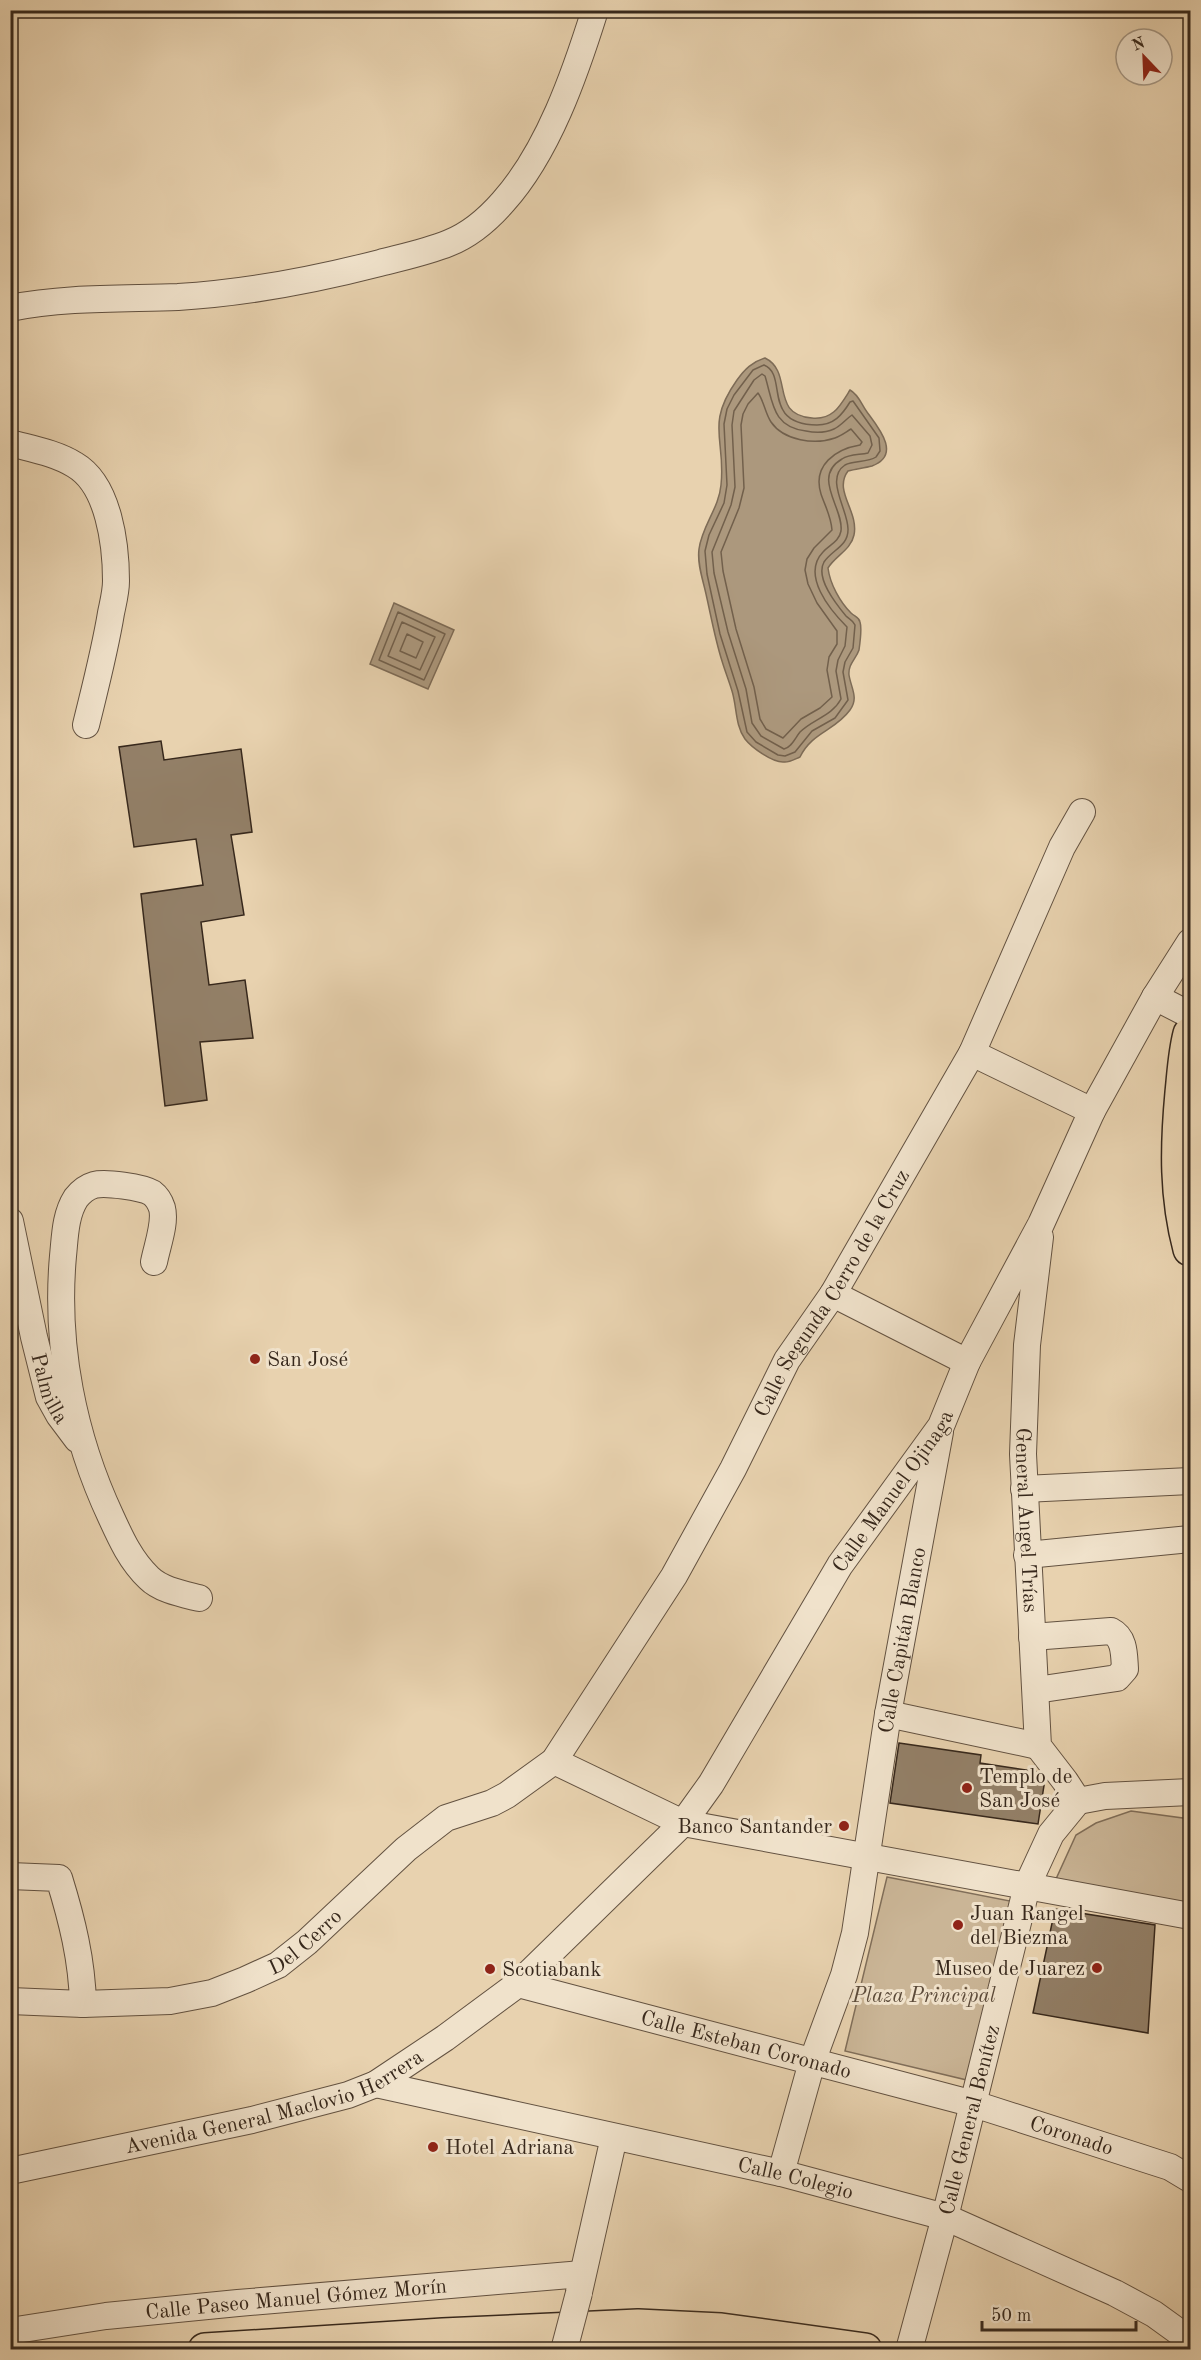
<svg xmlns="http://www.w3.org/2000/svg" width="1201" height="2360" font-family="'Old Standard TT',serif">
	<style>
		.green { fill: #cab596; stroke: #806e59; stroke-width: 1.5 }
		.water { fill: #ac987d; stroke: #7d6b56; stroke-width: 1.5 }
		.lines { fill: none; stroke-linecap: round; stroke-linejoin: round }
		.shore { stroke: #72604c; stroke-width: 1.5 }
		.building { fill: #938068; stroke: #37281c; stroke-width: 1.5 }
		.minor-casing { stroke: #635241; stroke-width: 28 }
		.major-casing { stroke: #37281c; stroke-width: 36 }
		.minor { stroke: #f0e2cb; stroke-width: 26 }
		.major { stroke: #e8d2af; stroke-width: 33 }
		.minor-bridge-casing { stroke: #635241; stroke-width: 28; stroke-linecap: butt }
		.minor-bridge { stroke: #f0e2cb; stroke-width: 26 }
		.poi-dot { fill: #8f2418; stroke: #f0e2cb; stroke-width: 2 }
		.labels { text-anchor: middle; stroke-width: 6; stroke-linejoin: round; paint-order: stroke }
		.street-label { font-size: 21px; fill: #37281c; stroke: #f0e2cb }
		.poi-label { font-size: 21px; fill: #37281c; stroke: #f0e2cb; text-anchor: start }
		.park-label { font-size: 21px; font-style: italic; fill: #5c4b3a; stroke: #f0e2cb }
	</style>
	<rect width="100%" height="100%" fill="#e8d2af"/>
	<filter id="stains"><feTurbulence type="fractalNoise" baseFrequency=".00333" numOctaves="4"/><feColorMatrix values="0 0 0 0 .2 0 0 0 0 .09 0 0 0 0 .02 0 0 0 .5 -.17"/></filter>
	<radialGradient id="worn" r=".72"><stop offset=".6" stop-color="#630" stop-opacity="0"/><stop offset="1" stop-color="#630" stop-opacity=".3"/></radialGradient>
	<!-- green -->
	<path class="green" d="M1131 1811 1190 1819V1907L1056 1879 1076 1835 1096 1823Z
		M887 1877 1010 1901 971 2081 845 2051Z"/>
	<!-- water -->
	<path class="water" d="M765 358C794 372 769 415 812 418 833 420 840 406 850 390 859 395 861 404 867 412 878 427 902 455 872 466 864 468 856 469 848 471 833 491 859 511 854 535 851 550 835 556 828 568 830 584 840 602 851 613 855 617 859 617 860 622 862 628 860 643 859 650 856 659 848 664 849 675 851 688 859 698 850 710 835 731 812 732 800 757 795 759 789 763 783 762 772 762 752 748 745 739 735 725 737 707 732 691 729 681 725 671 722 661 715 639 711 616 706 594 703 580 697 564 699 549 702 526 719 508 721 485 726 439 705 425 737 380 745 369 752 362 765 358Z
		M394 603 454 630 428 689 370 664Z"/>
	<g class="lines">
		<!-- shore -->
		<path class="shore" d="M764 365C789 375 760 424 817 425 834 425 842 415 850 402L853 401 879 438 880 451 876 457C867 463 854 460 845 465 824 479 849 511 848 530 848 546 832 550 824 562 815 578 836 604 846 616 849 619 853 620 855 625L853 648 845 662 843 672 848 700 835 718 812 731 795 752 785 756 778 755 756 742 747 732 738 691 720 634 707 574 705 551 709 535 724 503 727 485 724 424 727 409 734 395 753 370Z
			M762 374 765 376C773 402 772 427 806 431 815 433 825 433 834 429 841 426 846 419 852 415L870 436 872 445 868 453C860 455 849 454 842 459 811 477 844 508 841 531 839 542 829 545 823 552 801 575 830 610 847 627L845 646 838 660 836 671 841 699C832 716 813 719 800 732 795 738 792 747 784 749L761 736 752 723 746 689 728 632 714 573 712 552 731 505 735 487 732 425 734 411 754 380Z
			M758 393C764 401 765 413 771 422 784 441 815 445 835 438 841 436 846 432 851 429L862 442 860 445C836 449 812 465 821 494 825 506 831 516 832 530L814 548 807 559 805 570 808 584 817 603 837 631V644L829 657 827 670 832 697 820 708 801 719 783 738 766 729 760 719 754 687 736 629 723 571 721 552 739 508 744 488 741 425 743 414 748 404Z
			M398 612 445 634 424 680 379 660Z
			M402 622 435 637 420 670 388 656Z
			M407 634 423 642 416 658 400 651Z"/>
	</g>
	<!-- building -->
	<path class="building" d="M161 741 164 760 241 749 252 832 231 835 244 915 201 922 209 985 245 980 253 1038 200 1042 207 1100 165 1106 141 894 203 885 196 839 134 847 119 747Z
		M899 1743 981 1755 980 1763 1039 1772 1045 1779 1038 1824 890 1803Z
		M1055 1909 1155 1925 1148 2033 1033 2013Z"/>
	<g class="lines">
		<defs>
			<g id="minor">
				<path d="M10 308C65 297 123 299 178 297 246 293 314 280 380 263 403 257 427 252 449 243 469 235 489 218 503 202 548 152 575 74 595 10"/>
				<path d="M10 443C32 449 56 453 75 465 109 485 116 545 116 581 116 592 113 603 111 613 105 650 95 688 86 725"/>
				<path d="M1155 997 1190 1015"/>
				<path d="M972 1053 1092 1111"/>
				<path id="s1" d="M10 1221 34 1337 49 1397 59 1415 77 1439"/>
				<path id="s2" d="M1040 1237 1027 1345 1023 1454 1038 1746 1065 1781 1078 1801"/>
				<path d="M154 1262C157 1246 166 1223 162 1208 160 1202 156 1196 152 1193 142 1187 105 1182 94 1185 87 1187 80 1193 76 1198 65 1215 65 1237 63 1256 55 1345 73 1436 111 1517 121 1539 131 1561 149 1578 161 1590 183 1594 199 1598"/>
				<path d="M833 1294 967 1362"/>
				<path d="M1024 1489 1190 1481"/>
				<path d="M1027 1555 1190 1539"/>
				<path d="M1032 1637 1111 1631C1125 1638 1124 1655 1125 1669L1117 1678 1036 1690"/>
				<path d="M888 1714 1038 1746"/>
				<path d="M554 1761 683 1823 1190 1916"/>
				<path d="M1078 1801 1105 1796 1190 1792"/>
				<path d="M10 1876 59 1878C72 1920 82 1960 83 2004"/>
				<path id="s3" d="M518 1984 974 2104 1170 2167 1190 2179"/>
				<path id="s4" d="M10 2001 83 2004 170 2001 212 1993 245 1980 278 1965 307 1942 406 1849 446 1818 492 1803 507 1795 554 1761 674 1576 733 1469 787 1360 833 1294 972 1053 1062 847 1082 812"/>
				<path id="s5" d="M376 2084 781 2173 945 2217 1115 2293 1154 2314 1190 2340"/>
				<path id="s6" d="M10 2171 252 2120 348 2095 376 2084 445 2038 518 1984 683 1823 711 1784 840 1565 941 1426 967 1362 1041 1224 1092 1111 1155 997 1190 942"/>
				<path id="s7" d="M781 2173 812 2062 844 1975 855 1933 888 1714 940 1432"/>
				<path d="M579 2292 614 2137"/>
				<path id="s8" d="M10 2331 106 2316 238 2303 582 2274"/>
				<path id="s9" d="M909 2350 945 2217 1027 1886 1051 1834 1078 1801"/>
			</g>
			<path id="major" d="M1190 1034C1185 1053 1184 1074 1182 1093 1177 1147 1176 1196 1190 1249
				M205 2350 443 2335 638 2326 721 2330 865 2350"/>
		</defs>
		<!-- minor casing -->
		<use href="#minor" class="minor-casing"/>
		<!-- major casing -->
		<use href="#major" class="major-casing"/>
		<!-- minor -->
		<use href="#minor" class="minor"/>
		<!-- major -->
		<use href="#major" class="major"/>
		<defs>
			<path id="minor-bridge" d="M564 2350 579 2293"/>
		</defs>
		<!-- minor-bridge casing -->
		<use href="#minor-bridge" class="minor-bridge-casing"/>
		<!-- minor-bridge -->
		<use href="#minor-bridge" class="minor-bridge"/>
	</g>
	<!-- markers -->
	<g class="poi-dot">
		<circle cx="255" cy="1359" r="6"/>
		<circle cx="967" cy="1788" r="6"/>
		<circle cx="844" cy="1826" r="6"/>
		<circle cx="958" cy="1925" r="6"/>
		<circle cx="1097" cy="1968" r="6"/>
		<circle cx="490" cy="1969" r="6"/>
		<circle cx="433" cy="2147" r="6"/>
	</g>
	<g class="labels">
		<!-- street labels -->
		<g class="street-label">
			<text dy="7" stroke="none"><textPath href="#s4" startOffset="1166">Calle Segunda Cerro de la Cruz</textPath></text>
			<text dy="7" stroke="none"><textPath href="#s1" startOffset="172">Palmilla</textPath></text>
			<text dy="7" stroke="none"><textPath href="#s6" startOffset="1174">Calle Manuel Ojinaga</textPath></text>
			<text dy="7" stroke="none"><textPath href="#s2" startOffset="284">General Angel Trías</textPath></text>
			<text dy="7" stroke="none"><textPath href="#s7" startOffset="548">Calle Capitán Blanco</textPath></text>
			<text dy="7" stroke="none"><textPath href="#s4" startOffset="310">Del Cerro</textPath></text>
			<text dy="7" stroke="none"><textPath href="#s3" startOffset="236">Calle Esteban Coronado</textPath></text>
			<text dy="7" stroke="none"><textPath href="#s6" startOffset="274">Avenida General Maclovio Herrera</textPath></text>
			<text dy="7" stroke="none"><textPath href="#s9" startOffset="238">Calle General Benítez</textPath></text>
			<text dy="7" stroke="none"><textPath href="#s3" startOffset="574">Coronado</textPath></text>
			<text dy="7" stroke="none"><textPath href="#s5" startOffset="430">Calle Colegio</textPath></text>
			<text dy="7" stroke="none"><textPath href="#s8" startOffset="288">Calle Paseo Manuel Gómez Morín</textPath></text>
		</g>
		<!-- poi labels -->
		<g class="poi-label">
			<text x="267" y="1366">San José</text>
			<text x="979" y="1783">Templo de<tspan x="979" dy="24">San José</tspan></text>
			<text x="832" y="1833" text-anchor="end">Banco Santander</text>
			<text x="970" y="1920">Juan Rangel<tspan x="970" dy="24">del Biezma</tspan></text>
			<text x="1085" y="1975" text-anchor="end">Museo de Juarez</text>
			<text x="502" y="1976">Scotiabank</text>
			<text x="445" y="2154">Hotel Adriana</text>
		</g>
		<!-- park labels -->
		<g class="park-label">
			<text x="924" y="2002">Plaza Principal</text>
		</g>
	</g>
	<!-- margin -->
	<rect width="1201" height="2360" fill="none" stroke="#e8d2af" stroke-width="36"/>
	<rect x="12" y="12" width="1177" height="2336" fill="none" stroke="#37281c" stroke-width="3"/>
	<rect x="18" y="18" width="1165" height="2324" fill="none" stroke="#37281c" stroke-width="1.5"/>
	<!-- north arrow -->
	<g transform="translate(1144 57) rotate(337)"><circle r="28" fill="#f0e2cb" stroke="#a69885" stroke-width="1.5"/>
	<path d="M0-4.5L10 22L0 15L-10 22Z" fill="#8f2418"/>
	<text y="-9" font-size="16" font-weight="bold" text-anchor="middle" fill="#37281c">N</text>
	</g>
	<!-- scale -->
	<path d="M982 2321v9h154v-9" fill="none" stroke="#37281c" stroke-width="3"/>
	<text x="991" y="2321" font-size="18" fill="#37281c" stroke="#f0e2cb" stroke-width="4.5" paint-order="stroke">50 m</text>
	<rect width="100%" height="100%" filter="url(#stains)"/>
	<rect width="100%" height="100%" fill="url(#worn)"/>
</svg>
